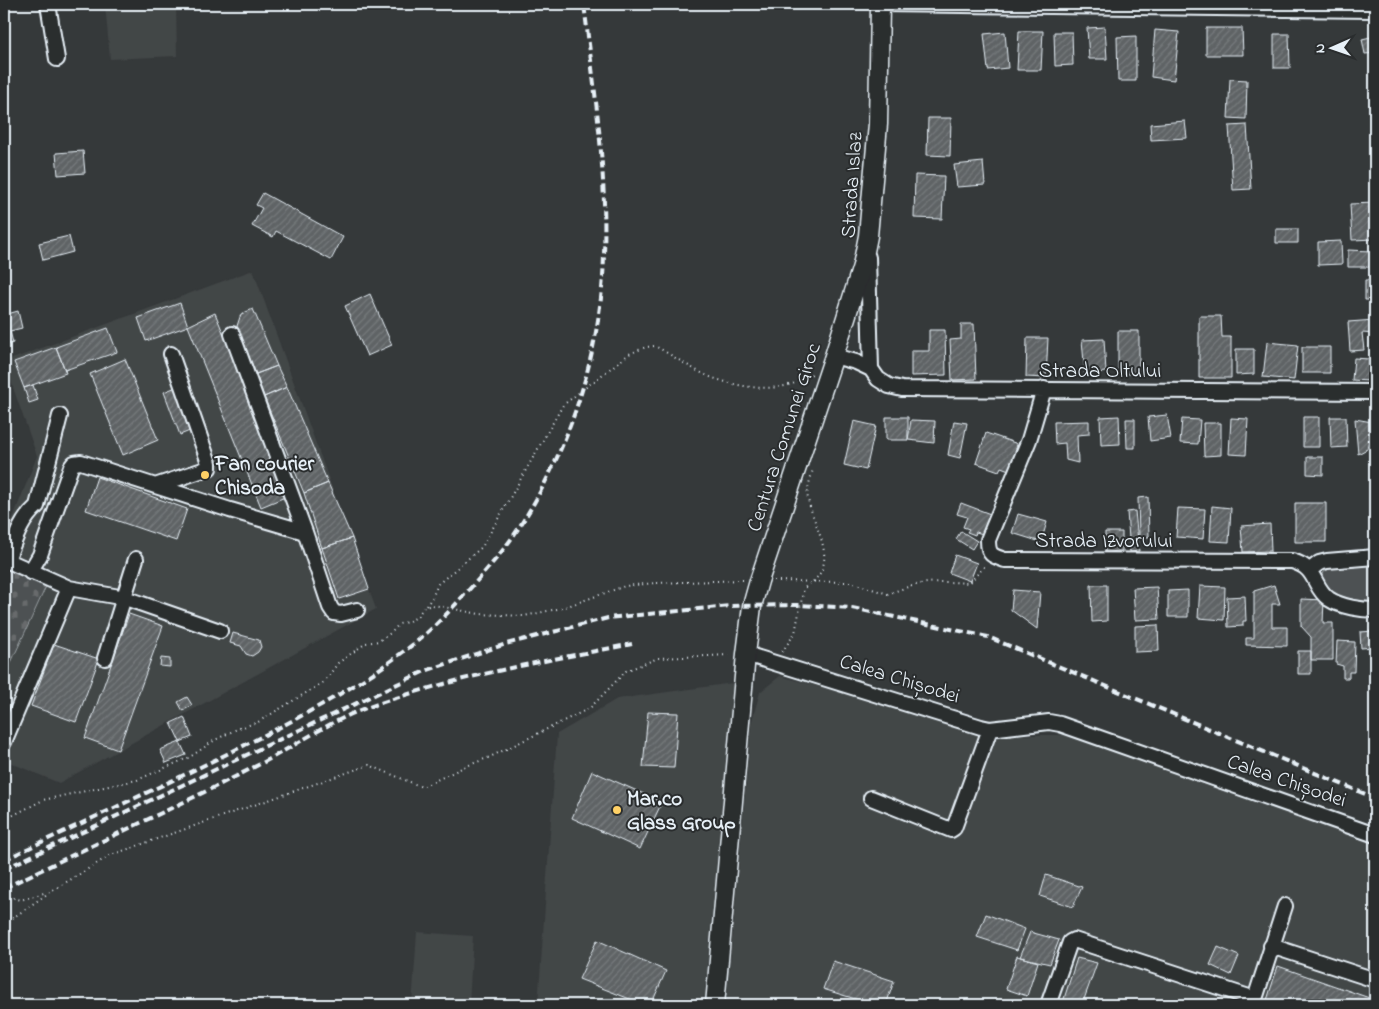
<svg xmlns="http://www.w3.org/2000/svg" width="1379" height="1009" font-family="'Indie Flower',sans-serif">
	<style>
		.built { fill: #424647 }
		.green { fill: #4d5152; stroke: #9aa1a5 }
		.cemetery { fill: url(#cemetery-stones); stroke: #9aa1a5 }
		.building { fill: url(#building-hatch); stroke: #e8f1f8 }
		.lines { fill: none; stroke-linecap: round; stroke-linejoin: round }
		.minor-casing { stroke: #e8f1f8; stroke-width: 18 }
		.major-casing { stroke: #e8f1f8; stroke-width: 21 }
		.path { stroke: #e8f1f8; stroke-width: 2; stroke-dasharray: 1 4; stroke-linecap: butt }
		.minor { stroke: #2a2d2e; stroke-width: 14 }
		.major { stroke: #2a2d2e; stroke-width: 18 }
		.rail { stroke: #e8f1f8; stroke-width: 4; stroke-dasharray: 8 4; stroke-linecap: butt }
		.poi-dot { fill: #ffd166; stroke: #2a2d2e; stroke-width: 2 }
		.labels { text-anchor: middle; stroke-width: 4; stroke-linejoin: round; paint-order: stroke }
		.street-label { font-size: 21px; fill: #e8f1f8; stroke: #2a2d2e }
		.poi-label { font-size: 21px; font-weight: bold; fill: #e8f1f8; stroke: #2a2d2e; text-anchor: start }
	</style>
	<defs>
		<pattern id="cemetery-stones" width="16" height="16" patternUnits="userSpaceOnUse" patternTransform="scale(1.25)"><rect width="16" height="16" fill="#4d5152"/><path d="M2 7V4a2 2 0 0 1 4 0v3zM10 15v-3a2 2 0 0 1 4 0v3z" fill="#676a6c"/></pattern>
		<pattern id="building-hatch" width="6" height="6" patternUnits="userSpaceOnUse" patternTransform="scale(1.25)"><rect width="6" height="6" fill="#5f6365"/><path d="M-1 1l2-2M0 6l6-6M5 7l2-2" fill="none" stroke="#767a7c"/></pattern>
	</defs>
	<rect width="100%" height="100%" fill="#35393a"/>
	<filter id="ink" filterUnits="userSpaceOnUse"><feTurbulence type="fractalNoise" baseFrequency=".02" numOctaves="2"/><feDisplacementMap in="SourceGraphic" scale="10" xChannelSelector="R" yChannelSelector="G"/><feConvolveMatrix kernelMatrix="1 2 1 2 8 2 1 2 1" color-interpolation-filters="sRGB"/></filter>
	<g filter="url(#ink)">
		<!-- built -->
		<path class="built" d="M105 4H176L177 56 110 59Z
			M253 270 376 609 59 783 4 760V678L48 583 4 561V541L37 456 4 362Z
			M780 676 1002 735H1073L1375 843V1005H726L751 724 760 692Z
			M733 683 704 1005H538L557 734 617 699Z
			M417 932 473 936 469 1005H412Z"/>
		<!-- green -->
		<path class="green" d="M1375 564V602C1354 600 1334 599 1321 581L1324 572 1331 568Z"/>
		<!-- cemetery -->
		<path class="cemetery" d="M4 561 48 582 4 678Z"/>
		<!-- building -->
		<path class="building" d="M1105 27 1107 59H1089L1087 28Z
			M1206 28H1242L1243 55H1206Z
			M1155 30 1179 32 1174 80 1151 77Z
			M1019 31H1043L1041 70H1017Z
			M1005 32 1008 68 988 70 984 34Z
			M1054 32H1072L1073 65 1055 66Z
			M1274 34H1289L1290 68H1274Z
			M1136 36V81H1118L1117 37Z
			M1375 36V53L1365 54 1362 39Z
			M1230 79 1247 80 1246 119 1228 118Z
			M928 118H951L950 156 927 155Z
			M1185 121 1187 138 1151 140 1150 124Z
			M1247 125 1251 189 1233 190 1229 126Z
			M83 151 85 173 58 175 56 153Z
			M983 162 985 185 957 187 954 165Z
			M915 175 944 176 942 219 914 218Z
			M263 193 343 237 331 260 276 231 273 237 252 226 262 208 256 205Z
			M1375 203V239L1352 240 1350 204Z
			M1276 229H1298V243H1276Z
			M69 236 73 252 43 260 39 243Z
			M1341 241 1342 264 1318 265V242Z
			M1373 243H1375V300H1365V280H1373L1371 251Z
			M1348 250 1371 251V267H1348Z
			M370 294 392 345 367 356 345 306Z
			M180 303 188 326 146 341 138 318Z
			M253 309 277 366 256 374 237 326 241 314Z
			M18 311 22 328 10 331 13 343 6 345 4 335V315Z
			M215 313 290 495 261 507 188 326Z
			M1199 316H1221L1222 337H1231V378H1199Z
			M1375 320V334L1362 333 1364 350 1350 351 1348 322Z
			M961 324H974L976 379 952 380 950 340 961 339Z
			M108 328 117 352 65 370 56 347Z
			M929 330H945L946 375 911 376V351H929Z
			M1118 331H1139V374H1118Z
			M1027 338H1048L1046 378 1026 377Z
			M1104 339 1106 372 1085 374 1082 340Z
			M1267 342 1298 345 1294 380 1263 377Z
			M56 347 66 373 24 388 14 362Z
			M1302 347H1330V373H1302Z
			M1236 349H1254V374L1236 375Z
			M1354 358 1369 359 1370 381 1352 380Z
			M125 359 158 440 123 455 90 374Z
			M277 366 287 387 264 397 256 374Z
			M33 385 38 400 29 403 24 388Z
			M176 387 192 430 180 435 164 392Z
			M287 387 328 483 304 493 264 397Z
			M1167 415 1171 438 1150 441 1148 417Z
			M1119 416 1120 444 1101 445 1100 417Z
			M886 417H908V440H886Z
			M1303 417H1319V447H1303Z
			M1330 417H1346L1347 447 1331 448Z
			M1231 418 1248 419 1246 455 1229 454Z
			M1126 419H1135V448H1127Z
			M1182 419 1200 420 1198 444 1180 443Z
			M1355 419 1372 422 1367 449 1358 454Z
			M911 420 935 421 934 443 908 440Z
			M854 421 876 426 866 470 844 465Z
			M954 421 967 423 960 458 948 455Z
			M1089 421V434L1077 435 1078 463 1066 460 1065 443 1055 444 1054 422Z
			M1203 423H1221V455L1204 456Z
			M986 433 1015 443 1017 446 1015 451 1018 455 1016 461 1012 462 1009 470 1001 467 999 471 976 463Z
			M1307 457H1323V475L1307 474Z
			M97 477 187 509 176 541 86 510Z
			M328 483 352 538 322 548 304 493Z
			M1148 497 1149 537H1139L1138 498Z
			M961 503 993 515 986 535 976 532 975 535 967 532 969 529 963 527 967 517 957 514Z
			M1295 503H1326V542H1295Z
			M1212 506 1231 508 1229 542 1210 541Z
			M1178 508 1205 509 1203 539 1176 537Z
			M1135 511 1139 551 1130 552 1127 512Z
			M1018 514 1047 522 1041 542 1012 533Z
			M1270 524 1271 551 1243 552 1241 526Z
			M961 531 977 541 972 549 956 539Z
			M1105 532H1122V551L1105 552Z
			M352 538 369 589 339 599 322 548Z
			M955 555 977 563 970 581 949 573Z
			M1091 585H1107V621L1092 622Z
			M1274 585 1280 604H1272V627H1287V646L1246 645V638H1254V591Z
			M1200 586 1225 587 1224 620 1198 618Z
			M1157 587 1159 619 1135 620 1133 588Z
			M1013 590 1040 592 1037 629 1011 610Z
			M1188 590V617H1168V591Z
			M1245 596 1246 621H1243V626L1228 627 1227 597Z
			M1301 599 1324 600 1323 623H1333V660H1311V637L1301 626Z
			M129 614 163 626 118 750 85 738Z
			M1158 625 1159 651 1135 652V626Z
			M1375 631V647L1361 648 1360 632Z
			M233 633 259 640 261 647 258 652 252 656 246 654 241 646 230 643Z
			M1337 641 1355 642 1354 672H1349V678H1343V666L1336 664Z
			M54 644 99 659 76 722 31 706Z
			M1298 651H1311V674H1298Z
			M161 658 170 659V667L160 666Z
			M187 697 192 705 183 711 178 702Z
			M648 712 678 713 674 768 643 767Z
			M184 717 192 737 180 742 171 723Z
			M180 742 186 755 166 763 160 750Z
			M592 771 662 802 640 849 572 818Z
			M1046 875 1082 887 1073 907 1040 896Z
			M986 914 1025 929 1017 950 977 937Z
			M1030 932 1059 940 1050 964 1020 957Z
			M597 940 666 971 651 1005H645L579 979Z
			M1218 947 1239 956 1231 975 1210 965Z
			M1017 956 1038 962 1027 996 1006 989Z
			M1077 958 1097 963 1082 1005H1062Z
			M833 961 894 981 886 1005H875L823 989Z
			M1278 966 1375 1000V1005H1283L1267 1000Z"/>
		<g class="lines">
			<defs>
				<path id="minor" d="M48 4 57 59
					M880 4 1375 10
					M868 257 871 369
					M232 334 305 532 330 607 334 613 341 614 357 610
					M834 356 856 362 871 369 878 379 889 386 902 389 1375 392
					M1044 389 1029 440 988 540C988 555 992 556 1005 560L1292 561C1318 568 1312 587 1329 599 1341 607 1362 610 1375 610
					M155 486 209 468V463L171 354
					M4 559 69 588 125 598 220 631
					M7 560C15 540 20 521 37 506L60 416
					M1310 570 1319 563 1327 561 1375 557
					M30 572 40 555 71 467 74 463 81 462 230 510 305 532
					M746 654 981 727 990 729 1049 722 1060 724 1375 835
					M105 658 136 559
					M4 742 69 588
					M871 798 951 830 954 828 990 729
					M1271 946 1375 980
					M1048 1005 1070 942 1074 940 1255 999
					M1253 1005 1285 906"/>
				<path id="major" d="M715 1005 746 654 752 606 759 581 834 356 862 266 868 236 878 124 880 4"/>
			</defs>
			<!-- minor casing -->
			<use href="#minor" class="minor-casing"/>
			<!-- major casing -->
			<use href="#major" class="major-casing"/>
			<!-- path -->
			<path class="path" d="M774 581 850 582 888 594C921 581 935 581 969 583L985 566
				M426 606 432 598 438 584 482 547 563 405 629 354 646 347 655 346C672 355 696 372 713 378 745 389 785 395 813 373
				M782 652 795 633 804 588C843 565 815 532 808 499 806 490 811 478 813 469
				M4 820 43 800 137 780 190 757 215 740 237 729 258 722 324 682 338 663 366 643 379 641 392 632 399 624 407 622 417 617 424 607 434 605 479 614 524 616 562 608 625 586 656 583 744 580
				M4 895 21 900 47 892
				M4 924 50 892 111 855 369 765 422 787 464 767 490 757 590 708 626 671 658 658 731 655"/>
			<!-- minor -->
			<use href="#minor" class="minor"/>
			<!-- major -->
			<use href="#major" class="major"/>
			<!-- rail -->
			<path class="rail" d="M4 860C83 822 163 786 241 747 299 718 356 688 407 649 429 633 448 613 466 593 484 573 503 552 518 529 570 450 602 349 604 254 607 170 594 87 584 4
				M4 869 425 671 506 644 608 618 729 606 800 605 852 608 988 637 1375 798
				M4 888C90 846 177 807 262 763 296 745 332 720 369 707 454 677 543 661 632 644"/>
		</g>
	</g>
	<!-- markers -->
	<g class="poi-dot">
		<circle cx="205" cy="475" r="5"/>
		<circle cx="617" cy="810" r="5"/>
	</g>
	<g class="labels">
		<!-- street labels -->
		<g class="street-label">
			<text transform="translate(851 185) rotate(-86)" y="7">Strada Islaz</text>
			<text x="1100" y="377">Strada Oltului</text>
			<text transform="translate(783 437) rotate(-72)" y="7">Centura Comunei Giroc</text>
			<text x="1104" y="547">Strada Izvorului</text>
			<text transform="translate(900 678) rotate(17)" y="7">Calea Chișodei</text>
			<text transform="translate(1287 780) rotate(19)" y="7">Calea Chișodei</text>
		</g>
		<!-- poi labels -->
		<g class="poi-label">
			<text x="215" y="470">Fan courier<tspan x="215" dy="24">Chisoda</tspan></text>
			<text x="627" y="805">Mar.co<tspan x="627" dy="24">Glass Group</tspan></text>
		</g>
	</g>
	<!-- margin -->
	<rect width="1379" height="1009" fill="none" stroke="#2a2d2e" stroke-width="20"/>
	<rect x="10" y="10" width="1359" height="989" fill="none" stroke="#e8f1f8" stroke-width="2" filter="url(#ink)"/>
	<!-- north arrow -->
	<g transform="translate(1332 48) rotate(268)" stroke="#2a2d2e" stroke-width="4" paint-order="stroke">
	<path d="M0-4L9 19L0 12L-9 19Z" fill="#e8f1f8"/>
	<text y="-8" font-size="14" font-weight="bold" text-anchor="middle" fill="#e8f1f8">N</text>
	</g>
</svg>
